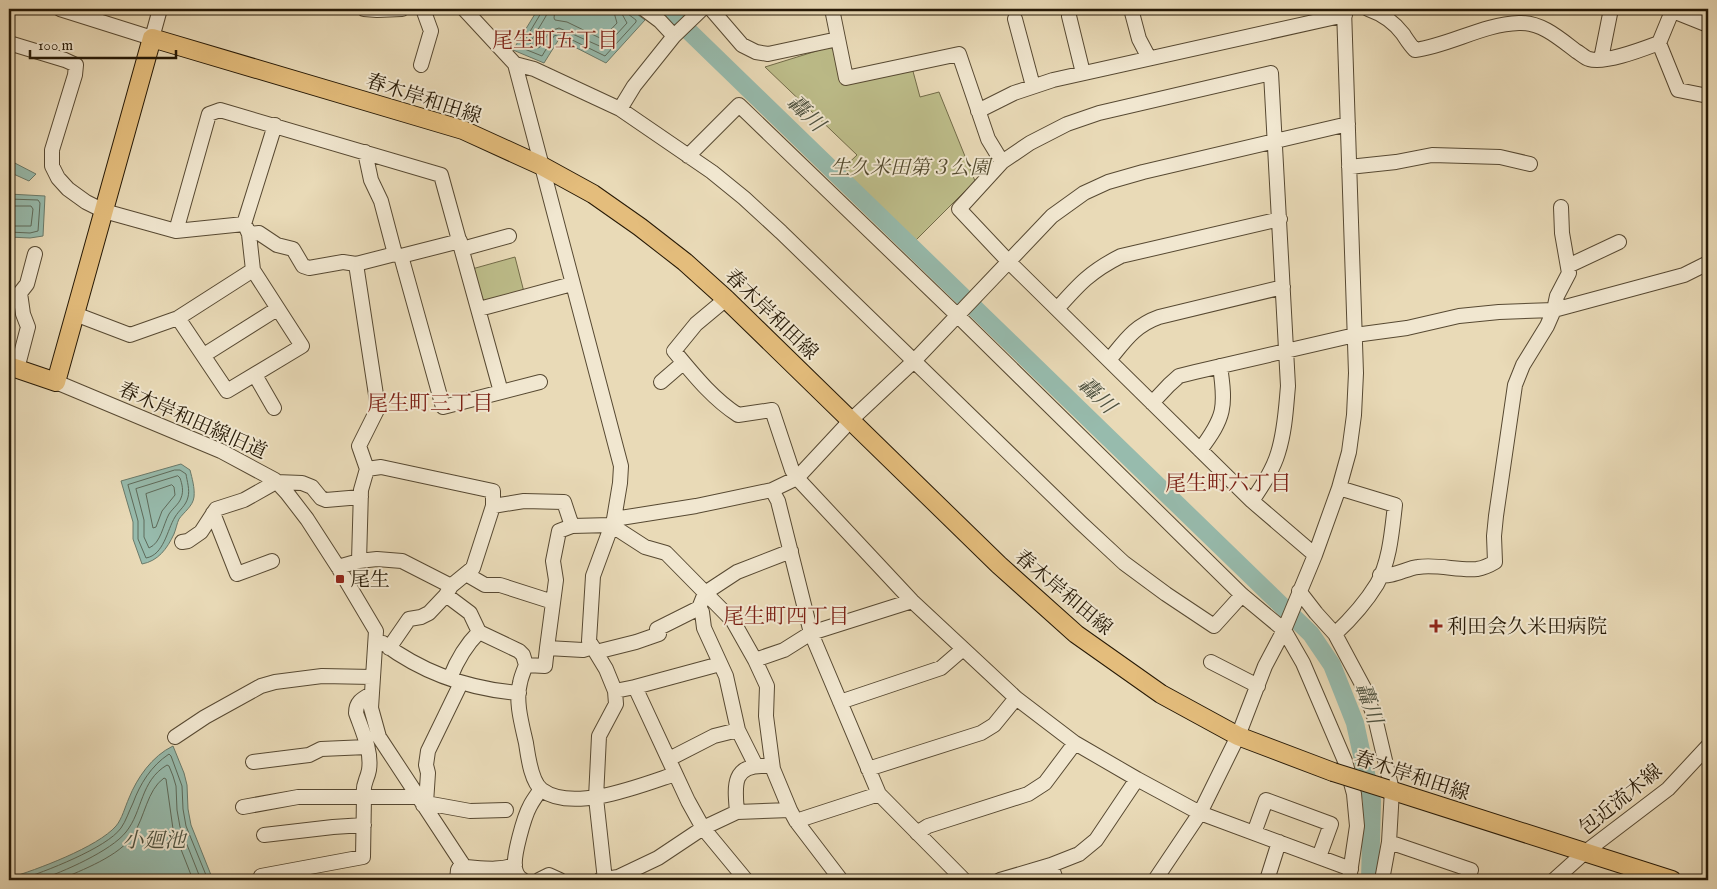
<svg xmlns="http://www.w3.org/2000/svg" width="1717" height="889" font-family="'IM FELL English','Noto Serif JP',serif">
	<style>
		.green { fill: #bdbd8a; stroke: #726b48 }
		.water { fill: #97bbad; stroke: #6a7a6a }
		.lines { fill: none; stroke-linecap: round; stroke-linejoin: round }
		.shore { stroke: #5e6a5a; stroke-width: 1 }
		.river { stroke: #97bbad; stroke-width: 18 }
		.minor-casing { stroke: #574932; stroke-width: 16 }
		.major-casing { stroke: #261906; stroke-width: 20 }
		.minor { stroke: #f1e7d0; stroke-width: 14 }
		.major { stroke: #e4bd7c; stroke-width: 18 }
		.major-bridge-casing { stroke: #261906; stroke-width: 20; stroke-linecap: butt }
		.major-bridge { stroke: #e4bd7c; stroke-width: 18 }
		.poi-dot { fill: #8f2418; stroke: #f1e7d0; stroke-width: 2 }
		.labels { text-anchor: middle; stroke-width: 4; stroke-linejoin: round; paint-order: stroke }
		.street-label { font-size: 20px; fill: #261906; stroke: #f1e7d0 }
		.park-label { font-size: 20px; font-style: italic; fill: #534a2e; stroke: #f1e7d0 }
		.poi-label { font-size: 20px; fill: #261906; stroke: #f1e7d0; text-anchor: start }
		.neighbourhood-label { font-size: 21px; fill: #7a1f14; stroke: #f1e7d0 }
		.water-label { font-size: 21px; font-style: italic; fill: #4e5240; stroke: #f1e7d0 }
	</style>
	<rect width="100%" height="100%" fill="#e9dab7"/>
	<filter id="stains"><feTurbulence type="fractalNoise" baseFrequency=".004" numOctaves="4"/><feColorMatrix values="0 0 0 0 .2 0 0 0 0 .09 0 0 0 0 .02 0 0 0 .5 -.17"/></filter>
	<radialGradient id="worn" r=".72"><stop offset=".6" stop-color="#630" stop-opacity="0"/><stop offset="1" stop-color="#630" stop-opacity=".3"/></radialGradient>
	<!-- green -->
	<path class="green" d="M839 44 844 82 911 64 920 97 939 92 975 181 911 245 838 173 857 155 765 67Z
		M515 257 524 292 487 302 481 299 472 269Z"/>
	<!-- water -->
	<path class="water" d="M538 9H630L645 20 606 63 559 39 544 63 513 50Z
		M9 160 36 174 29 181 9 172Z
		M9 194 45 196 43 236 30 238 9 237Z
		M181 464 190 470C192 478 195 488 194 497 193 506 184 512 179 519 177 523 176 529 174 534 167 549 158 561 142 564L133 539V522L121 481Z
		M173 746 184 773 187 785 188 809 191 825 213 880H9V878C36 870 98 847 116 826 122 819 125 807 129 798 137 778 152 756 173 746Z"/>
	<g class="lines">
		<!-- shore -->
		<path class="shore" d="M541 9V13L522 45V48L542 56 554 36 560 34 605 56 636 22V20L628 14 627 9
			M548 9 546 16 530 43 531 45 538 48 540 47 550 31 559 28 604 48 627 23 622 14 621 9
			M555 9 554 18 555 20 567 22 602 39 617 23 613 9
			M9 199 38 200 40 203 38 231 30 233 9 232
			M9 206H31L33 209 31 226H9
			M175 470H180L186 474C187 481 190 490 188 497 186 506 179 510 175 517 167 530 164 555 146 558L138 539V521L128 485Z
			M178 476 180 478C182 484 184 491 181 498 179 504 173 508 169 514 163 525 161 543 149 548L144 537V520L136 489Z
			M172 485 174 487 175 495 162 511 156 527 153 528 146 494Z
			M19 880C44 872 107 848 121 828 126 821 129 811 133 803 140 784 151 766 169 754L171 756 182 786 183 809 186 826 208 880
			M39 880C63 872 111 851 126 832 143 811 140 781 167 765L169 766 173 776 176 786 177 810 180 827 201 880
			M59 880C82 870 120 856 133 835 145 817 147 790 164 778L166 779 173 829 193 880"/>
		<!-- river -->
		<path class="river" d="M666 9 1311 634 1332 665 1355 723 1372 801 1370 880"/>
		<defs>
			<path id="minor" d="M60 9 152 38 160 9
				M364 9 377 10 402 9
				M464 9 515 64 621 466 620 483 614 519 593 576 589 641 606 669 615 691 635 687 688 801 703 828 746 880
				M644 9 660 21 674 36
				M711 9 742 45 756 52 768 54 838 39
				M832 9 846 78 959 54 988 139 1002 162
				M1131 9 1139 39 1149 58
				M1368 9C1382 14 1394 22 1403 34 1407 40 1410 45 1415 50 1451 45 1483 24 1519 23 1541 22 1559 38 1576 51 1580 53 1585 58 1589 59 1605 64 1643 49 1659 43
				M1673 9 1659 43 1678 90 1708 96
				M1673 11 1708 25
				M1069 16 1083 73
				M1015 19 1033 86
				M9 43 65 60 76 65 75 75 52 150V166L58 178 68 189 86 202 104 211 176 231 244 224 275 125
				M1601 59 1611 9
				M515 64 534 69 620 109 712 172 744 198 781 232 1081 523 1124 563 1166 594 1214 626 1242 595
				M421 65 431 31 423 9
				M620 109 634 86 674 36 702 9
				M978 111 1014 93 1053 80 1345 15
				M365 152 371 180 381 201 395 254
				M688 156 739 105 957 315 1242 595 1284 630 1303 663 1345 761 1354 794 1357 826 1349 880
				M1349 167 1396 162 1432 155 1500 157 1530 164
				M246 227 249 234 259 233 277 245 293 249 303 266 309 268 343 262 356 264 395 254 401 256
				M176 231 209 114 220 110 441 175 501 392
				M460 241 401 256 443 407 540 382
				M462 249 509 236
				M356 264 378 408 359 446 367 469 361 490 359 561
				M1568 266 1619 242
				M726 299 696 324 674 351C694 375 712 398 738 415L772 410 792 470 797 478 912 601 1016 698 1075 743 1137 779 1200 813 1351 869
				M479 309 572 284
				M1057 309C1079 284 1091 271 1121 256L1280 219
				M75 314 130 335 178 318 253 270 249 234
				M178 318 227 391 302 346 253 270
				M204 355 277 309
				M1109 360C1125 341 1134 326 1159 317L1283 287
				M17 369 28 327 23 314 20 293 27 284 35 254
				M255 375 274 408
				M56 382 221 451 275 480 287 493 307 519 338 567 376 631 371 708 379 737 473 880
				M661 382 683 363
				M1152 403 1169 385 1179 376 1195 372 1355 335 1407 328 1459 316 1499 312 1554 310 1684 275 1708 263
				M1200 450C1225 417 1226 407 1220 366
				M367 469 381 467 493 491V506L473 568 451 586 446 595 429 613 421 617 409 619 389 648
				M772 490 778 501 811 633 879 794 964 880
				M1252 501C1262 486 1273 470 1278 453 1285 431 1286 408 1288 386L1271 73 1099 113 1067 124 1030 143 1002 162 959 209 1008 261 1252 501 1315 555
				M493 506 524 501 564 502 572 526
				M213 513 237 574 272 561
				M614 519 696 506 772 490 797 478 851 420 914 361 1052 216 1084 193 1108 182 1143 172 1348 124
				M182 542 188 541 201 532 216 509 244 500 276 482 302 483 312 487 321 498 326 500 361 497
				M338 567 359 561 377 559 402 561 451 586
				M466 574 485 585H500L553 602
				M1380 575C1391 578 1407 568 1418 567 1438 564 1459 571 1477 569 1483 568 1490 565 1495 562L1494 536 1496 516 1515 385 1523 365 1547 326 1554 310 1557 296 1569 273 1562 233 1561 207
				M1299 591 1316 613 1335 634 1364 688 1376 722 1392 790 1389 842 1382 880
				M446 595 470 613 479 632
				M699 608 702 612 704 628 726 676 738 730 756 766
				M1335 634C1351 619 1366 602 1377 584 1390 561 1392 530 1395 505L1339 488
				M383 643C423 673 469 689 519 693
				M593 647 583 650 547 648 556 580 553 561 559 531 572 526 611 525 645 547 666 553 733 621 755 660 767 686 766 716 773 769 790 810
				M547 648 545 666 526 665C524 670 521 677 520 683 515 701 522 725 526 743 528 756 531 782 542 790 573 813 642 785 675 774
				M596 652 636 642 659 634 657 629 699 608 705 593 737 572 791 551
				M755 660 784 650 811 633 912 601
				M1211 662 1258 686
				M450 678C457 660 465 646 479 632L519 651 523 655 526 665
				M635 687 720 664
				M840 702 941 668 963 649
				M175 737 205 717 261 686 275 682 322 676 372 677
				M669 759 714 736 738 730
				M253 762 309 755 321 749 367 747
				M868 769 981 733 994 725 1016 698
				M426 803 470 811 506 810
				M423 805 426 803 428 773 426 765 428 751 461 683
				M243 807 298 797H417
				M737 812C735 788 731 764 765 766
				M796 821 879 794
				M917 833 928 826 1028 794 1045 783 1075 743
				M1254 833 1266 800 1331 824 1319 857
				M264 835 333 827 364 825
				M1389 842 1471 870 1466 880
				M1051 865 1056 880
				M465 867C482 868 499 871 515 865
				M261 876 363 857 364 796C362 784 367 781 369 770 372 751 362 730 356 713 356 702 362 699 371 694
				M457 880 458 870 462 863
				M523 880C519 878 516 873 515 868 513 856 524 817 530 806 533 800 537 795 541 789
				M539 880 549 875 560 880
				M600 880 618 877 658 858 703 828 737 812 790 810 796 821 841 880
				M605 880 596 798 599 736 616 704 615 691
				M1000 880 1051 865 1079 854 1096 840 1137 779
				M1155 880 1200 813 1238 736 1265 666 1284 630 1315 555 1339 488 1349 452 1354 415 1356 373 1344 9
				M1267 880 1279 842
				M1554 880 1584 853 1668 789 1708 746"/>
			<path id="major" d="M9 366 56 382 152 38 463 130 542 166 593 194 640 227 685 262 726 299 999 565 1076 634 1161 694 1238 736 1333 772
				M1387 789 1672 880"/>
		</defs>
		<!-- minor casing -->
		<use href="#minor" class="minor-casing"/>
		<!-- major casing -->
		<use href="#major" class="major-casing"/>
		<!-- minor -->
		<use href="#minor" class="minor"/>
		<!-- major -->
		<use href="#major" class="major"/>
		<defs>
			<path id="major-bridge" d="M1333 772 1387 789"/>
		</defs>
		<!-- major-bridge casing -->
		<use href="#major-bridge" class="major-bridge-casing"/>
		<!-- major-bridge -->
		<use href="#major-bridge" class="major-bridge"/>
	</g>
	<!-- markers -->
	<g class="poi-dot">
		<rect x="335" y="574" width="10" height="10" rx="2.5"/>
		<path d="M1433.5 618.5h5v5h5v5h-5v5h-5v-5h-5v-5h5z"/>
	</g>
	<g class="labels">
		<!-- street labels -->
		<g class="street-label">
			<text transform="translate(424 98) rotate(18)" y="7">春木岸和田線</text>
			<text transform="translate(772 314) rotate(44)" y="7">春木岸和田線</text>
			<text transform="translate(193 420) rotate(24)" y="7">春木岸和田線旧道</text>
			<text transform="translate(1064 592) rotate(40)" y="7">春木岸和田線</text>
			<text transform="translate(1412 775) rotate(18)" y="7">春木岸和田線</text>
			<text transform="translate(1620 799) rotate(-39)" y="7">包近流木線</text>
		</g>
		<!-- park labels -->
		<g class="park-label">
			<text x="910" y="174">生久米田第３公園</text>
		</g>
		<!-- poi labels -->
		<g class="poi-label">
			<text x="350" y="586">尾生</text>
			<text x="1447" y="633">利田会久米田病院</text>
		</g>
		<!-- neighbourhood labels -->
		<g class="neighbourhood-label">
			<text x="555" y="47">尾生町五丁目</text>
			<text x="430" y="410">尾生町三丁目</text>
			<text x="1228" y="490">尾生町六丁目</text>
			<text x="786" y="623">尾生町四丁目</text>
		</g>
		<!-- water labels -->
		<g class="water-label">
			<text transform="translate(806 113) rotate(44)" y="7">轟川</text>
			<text transform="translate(1097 395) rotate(44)" y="7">轟川</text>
			<text transform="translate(1369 703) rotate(71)" y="7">轟川</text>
			<text x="154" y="847">小廻池</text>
		</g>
	</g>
	<!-- margin -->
	<rect width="1717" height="889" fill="none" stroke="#e9dab7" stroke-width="30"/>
	<rect x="10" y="10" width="1697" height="869" fill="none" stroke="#261906" stroke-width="2.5"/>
	<rect x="15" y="15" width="1687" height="859" fill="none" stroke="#261906"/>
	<!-- scale -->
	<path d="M30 50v8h146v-8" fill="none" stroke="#261906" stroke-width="2.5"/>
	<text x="38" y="50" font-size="15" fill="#261906" stroke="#f1e7d0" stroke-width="4" paint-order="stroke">100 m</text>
	<rect width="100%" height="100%" filter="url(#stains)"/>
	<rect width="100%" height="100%" fill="url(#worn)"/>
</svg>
